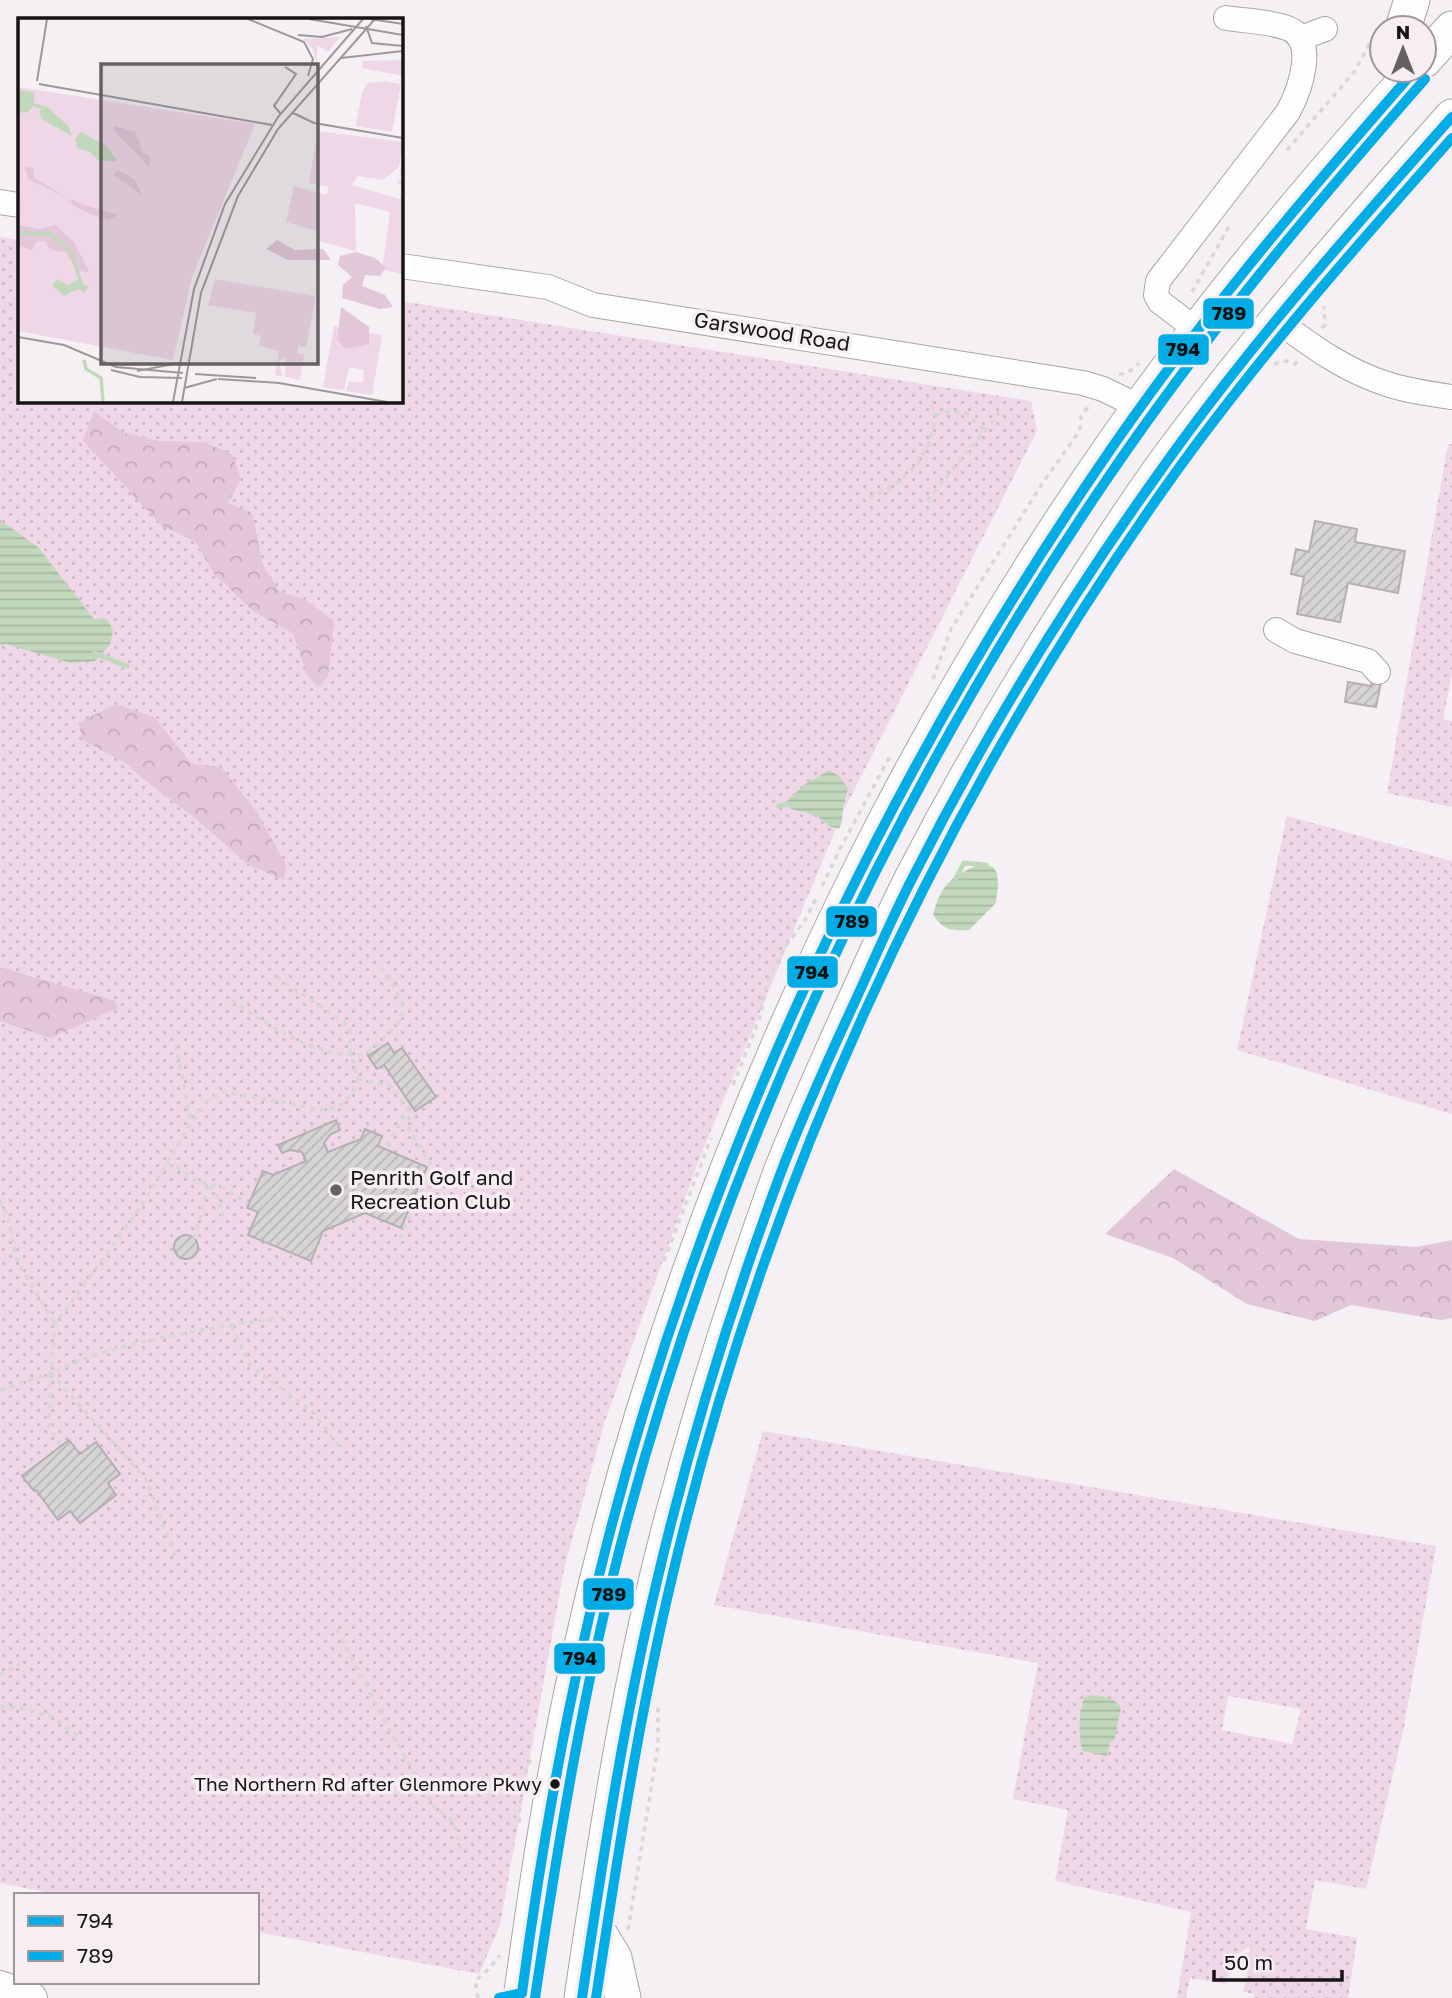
<svg xmlns="http://www.w3.org/2000/svg" width="1452" height="1998" font-family="'Golos Text',sans-serif">
	<style>
		.grass { fill: url(#grass-dots); fill-rule: evenodd }
		.forest { fill: url(#forest-crowns) }
		.water { fill: url(#water-rules) }
		.lines { fill: none; stroke-linecap: round; stroke-linejoin: round }
		.stream { stroke: #c2d8bd; stroke-width: 5 }
		.building { fill: url(#building-hatch); stroke: #b4b0b2; stroke-width: 2 }
		.minor-casing { stroke: #a9a5a8; stroke-width: 26 }
		.major-casing { stroke: #a9a5a8; stroke-width: 32 }
		.highway-casing { stroke: #a9a5a8; stroke-width: 37 }
		.path { stroke: #d8d7d8; stroke-width: 3.5; stroke-dasharray: 5 5; stroke-linecap: butt }
		.minor { stroke: #fefdfd; stroke-width: 24 }
		.major { stroke: #fefdfd; stroke-width: 30 }
		.highway { stroke: #fefdfd; stroke-width: 35 }
		.bus-1-casing { stroke: #f7eef4; stroke-width: 16 }
		.bus-2-casing { stroke: #f7eef4; stroke-width: 16 }
		.bus-1 { stroke: #01ade4; stroke-width: 10 }
		.bus-2 { stroke: #01ade4; stroke-width: 10 }
		.poi-dot { fill: #656163; stroke: #f7eef4; stroke-width: 2.5 }
		.bus-dot { fill: #171416; stroke: #f7eef4; stroke-width: 2.5 }
		.labels { text-anchor: middle; stroke-width: 7; stroke-linejoin: round; paint-order: stroke }
		.bus-label { font-size: 19px; fill: #171416; stroke: #f7eef4; text-anchor: end }
		.street-label { font-size: 21px; fill: #171416; stroke: #f7eef4 }
		.poi-label { font-size: 21px; fill: #171416; stroke: #f7eef4; text-anchor: start }
		.inset-river { fill: none; stroke: #c2d8bd; stroke-width: 3.5 }
		.inset-road { fill: none; stroke: #9c989b; stroke-width: 2 }
		.view { fill: #656163; fill-opacity: 0.15; stroke: #656163; stroke-width: 3.5 }
		.inset-edge { fill: none; stroke: #171416; stroke-width: 3.5 }
		.line-badge { stroke: #f7eef4; stroke-width: 2.5 }
		.pale-badge-label { font-size: 19px; text-anchor: middle; font-weight: bold; fill: #111 }
	</style>
	<defs>
		<pattern id="grass-dots" width="8" height="8" patternUnits="userSpaceOnUse" patternTransform="scale(1.75)"><rect width="8" height="8" fill="#f0d7e7"/><path d="M2 2h.1M6 6h.1" fill="none" stroke="#cdb8c5" stroke-width="1.8" stroke-linecap="round"/></pattern>
		<pattern id="forest-crowns" width="20" height="18" patternUnits="userSpaceOnUse" patternTransform="scale(1.75)"><rect width="20" height="18" fill="#e2c7d9"/><path d="M2 6a3 3 0 1 1 6 0M12 15a3 3 0 1 1 6 0" fill="none" stroke="#c1aaba"/></pattern>
		<pattern id="water-rules" width="6" height="5" patternUnits="userSpaceOnUse" patternTransform="scale(1.75)"><rect width="6" height="5" fill="#c2d8bd"/><path d="M0 2.5h6" fill="none" stroke="#a6b8a2"/></pattern>
		<pattern id="building-hatch" width="6" height="6" patternUnits="userSpaceOnUse" patternTransform="scale(1.75)"><rect width="6" height="6" fill="#d7d4d6"/><path d="M-1 1l2-2M0 6l6-6M5 7l2-2" fill="none" stroke="#b8b5b7"/></pattern>
	</defs>
	<rect width="100%" height="100%" fill="#f5f0f3"/>
	<!-- grass -->
	<path class="grass" d="M0 237 19 240V401H401V301L1031 401 1037 431 841 816 700 1157 605 1421 564 1569 500 1925 479 1974 257 1932V1895H61L0 1883Z
		M1448 444H1452V675L1443 719 1452 721V807L1387 793Z
		M1287 816 1452 861V1114L1237 1050Z
		M763 1431 1436 1546 1404 1727 1366 1889 1315 1880 1306 1929 1357 1938 1348 1998H1253L1254 1994 1243 1992 1249 1964 1234 1961 1251 1950 1249 1947 1231 1958 1226 1984 1190 1978 1186 1998H1177L1191 1912 1055 1881 1068 1810 1013 1799 1038 1663 714 1605ZM1228 1696 1301 1709 1292 1744 1222 1730Z"/>
	<!-- forest -->
	<path class="forest" d="M94 411 124 433 160 441 203 442 232 454 241 479 228 503 252 513 263 565 279 591 306 600 334 621 328 676 318 687 307 675 293 633 254 612 214 574 195 541 162 526 83 441Z
		M116 704 154 717 192 764 221 767 257 812 286 865 284 880 249 865 195 818 152 786 125 763 83 740 78 723Z
		M0 967 115 1001 118 1008 50 1038 0 1021Z
		M1174 1169 1299 1239 1416 1247 1452 1240V1318L1441 1320 1351 1305 1315 1321 1247 1304 1173 1258 1105 1234Z"/>
	<!-- water -->
	<path class="water" d="M0 520 38 547 94 619H107L113 630 110 645 95 661 71 663 6 644 0 645Z
		M829 770 839 776 848 788 843 807 842 822 839 829 829 826 817 816 789 808V799L804 785Z
		M981 863 993 867 997 873 998 884 996 903 969 930C950 931 943 930 933 914 943 881 951 878 981 863Z
		M1090 1695C1103 1696 1115 1697 1121 1708L1115 1738 1110 1743 1107 1756 1082 1751C1079 1733 1078 1715 1084 1698Z"/>
	<g class="lines">
		<!-- stream -->
		<path class="stream" d="M94 653 127 666
			M779 806 789 804 795 805
			M956 878 964 863 986 865"/>
	</g>
	<!-- building -->
	<path class="building" d="M1315 521 1357 529 1355 542 1405 551 1398 593 1348 583 1340 622 1297 614 1304 577 1291 574 1296 549 1309 552Z
		M1374 671 1383 672 1376 707 1345 702 1348 682 1371 686Z
		M388 1043 394 1053 402 1048 436 1097 415 1111 384 1065 377 1069 368 1056Z
		M336 1120 340 1130 331 1134 324 1143 328 1152 361 1139 365 1129 382 1136 378 1146 427 1167 401 1228 365 1213 323 1231 311 1261 248 1235 258 1212 247 1208 263 1171 273 1175 306 1161 302 1152 290 1150 282 1153 278 1145Z
		M174 1247a12 12 0 1 1 24 0a12 12 0 1 1-24 0Z
		M69 1440 80 1454 96 1442 120 1474 108 1483 116 1495 80 1523 70 1511 58 1520 36 1490 34 1491 22 1476Z"/>
	<g class="lines">
		<defs>
			<path id="minor" d="M1301 38 1325 29
				M0 202 19 205
				M401 266 548 287 593 305 1083 383 1103 389 1140 407
				M1277 320C1311 346 1346 371 1387 384 1408 391 1430 394 1452 397
				M1197 330 1160 302 1156 295 1158 281 1288 112C1299 92 1319 39 1287 28 1268 21 1246 21 1226 18
				M1276 630 1295 641 1368 661 1378 672"/>
			<path id="major" d="M0 1986 32 1998"/>
			<path id="highway" d="M1403 28 1412 0
				M1424 60 1452 29
				M594 1925 614 1958 623 1998
				M521 1998C529 1944 536 1890 545 1837 568 1695 601 1552 643 1414 760 1033 940 673 1179 354 1253 255 1333 162 1415 70
				M582 1998C606 1837 630 1677 672 1519 703 1403 739 1288 780 1175 800 1123 824 1071 847 1019 869 971 890 922 914 875 961 784 1013 695 1068 609 1106 550 1144 490 1187 434 1270 324 1361 220 1452 117"/>
		</defs>
		<!-- minor casing -->
		<use href="#minor" class="minor-casing"/>
		<!-- major casing -->
		<use href="#major" class="major-casing"/>
		<!-- highway casing -->
		<use href="#highway" class="highway-casing"/>
		<!-- path -->
		<path class="path" d="M1287 150 1355 71 1378 28
			M1192 292 1231 223
			M1322 328 1325 325 1324 306
			M1274 364 1286 361 1295 364 1298 359
			M1119 374C1127 374 1134 369 1139 363
			M936 416 942 412 966 413 985 431
			M869 498 895 485 918 463 929 443 936 416 932 405
			M927 501 1000 412
			M933 679 951 629 1042 484 1078 433 1081 425V416L1089 406
			M822 886 841 847 890 756
			M231 1000C268 1024 299 1047 343 1054 349 1055 358 1056 364 1054 372 1051 386 1036 393 1029 415 1010 390 980 377 963
			M176 1045 191 1122
			M358 1079 393 1087 408 1110 385 1149
			M733 1085 759 1020 768 980 785 947 805 920 816 899
			M167 1163 182 1170 194 1180 224 1188 248 1204
			M209 1186 218 1197 224 1221
			M0 1200 8 1217 17 1261 55 1324
			M400 1238 432 1166 409 1129 408 1110 411 1105
			M194 1239 208 1185
			M664 1261 711 1138
			M232 1326 250 1366 313 1412 341 1449
			M51 1373 146 1479 176 1559
			M0 1390 51 1373 55 1324 140 1208 191 1123 208 1100 224 1092 288 1103 318 1110 337 1108 352 1094 358 1079 349 1047 351 1036 347 1025 272 974
			M60 1445 49 1426 51 1373C124 1338 208 1330 286 1316
			M337 1630 394 1738 434 1807 453 1821 461 1850
			M0 1675 20 1664
			M0 1706 24 1709 53 1717 82 1739
			M519 1823C520 1797 522 1780 532 1755
			M628 1930 658 1746V1703
			M478 1998 475 1981 489 1969 500 1955"/>
		<!-- minor -->
		<use href="#minor" class="minor"/>
		<!-- major -->
		<use href="#major" class="major"/>
		<!-- highway -->
		<use href="#highway" class="highway"/>
		<defs>
			<path id="bus-1" d="M499 1998 522 1993C548 1796 586 1601 644 1411 746 1076 901 757 1098 468 1193 327 1303 198 1415 70
				M582 1998C603 1858 624 1718 657 1581 689 1444 731 1307 780 1175 801 1119 826 1064 851 1010 872 965 891 919 914 875 984 737 1066 603 1156 477 1245 350 1349 233 1452 117"/>
			<path id="bus-2" d="M535 1998C559 1837 585 1678 627 1521 726 1153 889 800 1103 485 1200 341 1311 209 1425 79
				M596 1998C617 1860 638 1722 670 1586 762 1191 932 817 1166 486 1253 363 1353 250 1452 138"/>
		</defs>
		<!-- bus-1 casing -->
		<use href="#bus-1" class="bus-1-casing"/>
		<!-- bus-2 casing -->
		<use href="#bus-2" class="bus-2-casing"/>
		<!-- bus-1 -->
		<use href="#bus-1" class="bus-1"/>
		<!-- bus-2 -->
		<use href="#bus-2" class="bus-2"/>
	</g>
	<!-- markers -->
	<circle class="poi-dot" cx="336" cy="1190" r="7"/>
	<circle class="bus-dot" cx="555" cy="1784" r="6"/>
	<g class="labels">
		<!-- bus labels -->
		<g class="bus-label">
			<text x="542" y="1791">The Northern Rd after Glenmore Pkwy</text>
		</g>
		<!-- street labels -->
		<g class="street-label">
			<text transform="translate(772 332) rotate(9)" y="7">Garswood Road</text>
		</g>
		<!-- poi labels -->
		<g class="poi-label">
			<text x="350" y="1185">Penrith Golf and<tspan x="350" dy="24">Recreation Club</tspan></text>
		</g>
	</g>
	<!-- overview -->
	<g transform="translate(18 18)">
		<rect width="385" height="385" fill="#f5f0f3"/>
		<path d="M385 42V58L344 50 345 43ZM367 63 383 66 374 114 338 108 344 74 350 65ZM0 69 237 106 174 259 155 342 0 313ZM300 113 385 124 381 149 365 162 340 158 334 167 382 181 384 166 378 165 384 160 381 152 385 148 384 256 364 252 372 194 337 185 338 233 301 223 302 214 268 204 276 168 309 177 310 169 291 165ZM197 261 298 278 288 329 280 328 279 335 286 337 282 362 267 359 268 340 261 343 264 358 257 357 261 333 241 328 243 318 235 316 238 295 190 287ZM316 308 322 310 319 322 351 326V315L364 317 354 377 328 373 331 364H345L346 352 331 349 326 372 305 369Z" fill="#f0d7e7"/>
		<path d="M97 108 118 114 125 135 133 139 131 149 95 112ZM7 148 16 151 15 159 47 179 10 161ZM100 152 116 161 125 178 95 157ZM56 182 66 187 100 197 90 202 67 194 49 183ZM0 207 21 211 37 207 56 224 72 255 59 252 47 234 33 232 27 223 18 224 14 232 0 227ZM259 222 277 232 305 231 313 242H270L248 231ZM338 234 357 240 368 250 362 258 347 257 344 268 367 277 375 289 362 291 324 280 325 267 334 259 320 247 322 238ZM323 289 351 309V326L328 331 319 322Z" fill="#e2c7d9"/>
		<path d="M322 19 310 34 299 27V46L295 31 285 21Z" fill="#f0d7e7"/>
		<path d="M0 72 16 74V88L10 94 0 95ZM27 91 51 109 54 118 24 101 21 93ZM63 114 89 128 99 143H81L71 133 60 131 57 121ZM62 260 63 266 71 268 66 275 60 271 46 278 34 267 39 261 50 267Z" fill="#c2d8bd"/>
		<path class="inset-river" d="M14 86 29 91 49 109M0 215 32 216 52 232 64 267M66 342 68 351 83 360 85 384"/>
		<path class="inset-road" d="M230 1 286 24 295 41 290 58M291 1 385 17M352 1 385 6M348 8 354 25 385 28M280 17 304 19 334 11M323 40 385 33M19 63 29 1M21 66 254 107M262 95 256 88 278 56 267 49M275 95 296 105 385 120M0 319 46 327 98 349 165 355M93 352 122 359 164 360M119 353 161 345M177 356 238 360M200 361 261 365 369 384M166 370 199 361M155 384 176 271 207 186 260 99 345 1M164 384 183 275 220 178 260 111 357 1"/>
		<path class="view" d="M83 46H300V346H83Z"/>
		<rect width="385" height="385" class="inset-edge"/>
	</g>
	<g class="line-badge">
		<rect x="1202" y="297" width="53" height="33" rx="7" fill="#01ade4"/>
		<rect x="1157" y="333" width="53" height="33" rx="7" fill="#01ade4"/>
		<rect x="825" y="905" width="53" height="33" rx="7" fill="#01ade4"/>
		<rect x="786" y="955" width="53" height="34" rx="7" fill="#01ade4"/>
		<rect x="582" y="1577" width="53" height="34" rx="7" fill="#01ade4"/>
		<rect x="553" y="1642" width="53" height="33" rx="7" fill="#01ade4"/>
	</g>
	<g class="pale-badge-label">
		<text x="1229" y="320">789</text>
		<text x="1183" y="356">794</text>
		<text x="852" y="928">789</text>
		<text x="812" y="979">794</text>
		<text x="609" y="1601">789</text>
		<text x="580" y="1665">794</text>
	</g>
	<!-- legend -->
	<rect x="14" y="1893" width="245" height="91" fill="#f7eef4" stroke="#9d979b" stroke-width="2"/>
	<rect x="28" y="1916" width="35" height="10" fill="#01ade4" stroke="#9d979b" stroke-width="2"/>
	<text x="77" y="1928" font-size="21" fill="#171416">794</text>
	<rect x="28" y="1951" width="35" height="10" fill="#01ade4" stroke="#9d979b" stroke-width="2"/>
	<text x="77" y="1963" font-size="21" fill="#171416">789</text>
	<!-- north arrow -->
	<g transform="translate(1403 49)"><circle r="33" fill="#f7eef4" stroke="#9d979b" stroke-width="2"/>
	<path d="M0-5L12 26L0 18L-12 26Z" fill="#656163"/>
	<text y="-10" font-size="19" font-weight="bold" text-anchor="middle" fill="#171416">N</text>
	</g>
	<!-- scale -->
	<path d="M1214 1970v10h128v-10" fill="none" stroke="#171416" stroke-width="3.5"/>
	<text x="1224" y="1970" font-size="21" fill="#171416" stroke="#f7eef4" stroke-width="5" paint-order="stroke">50 m</text>
</svg>
